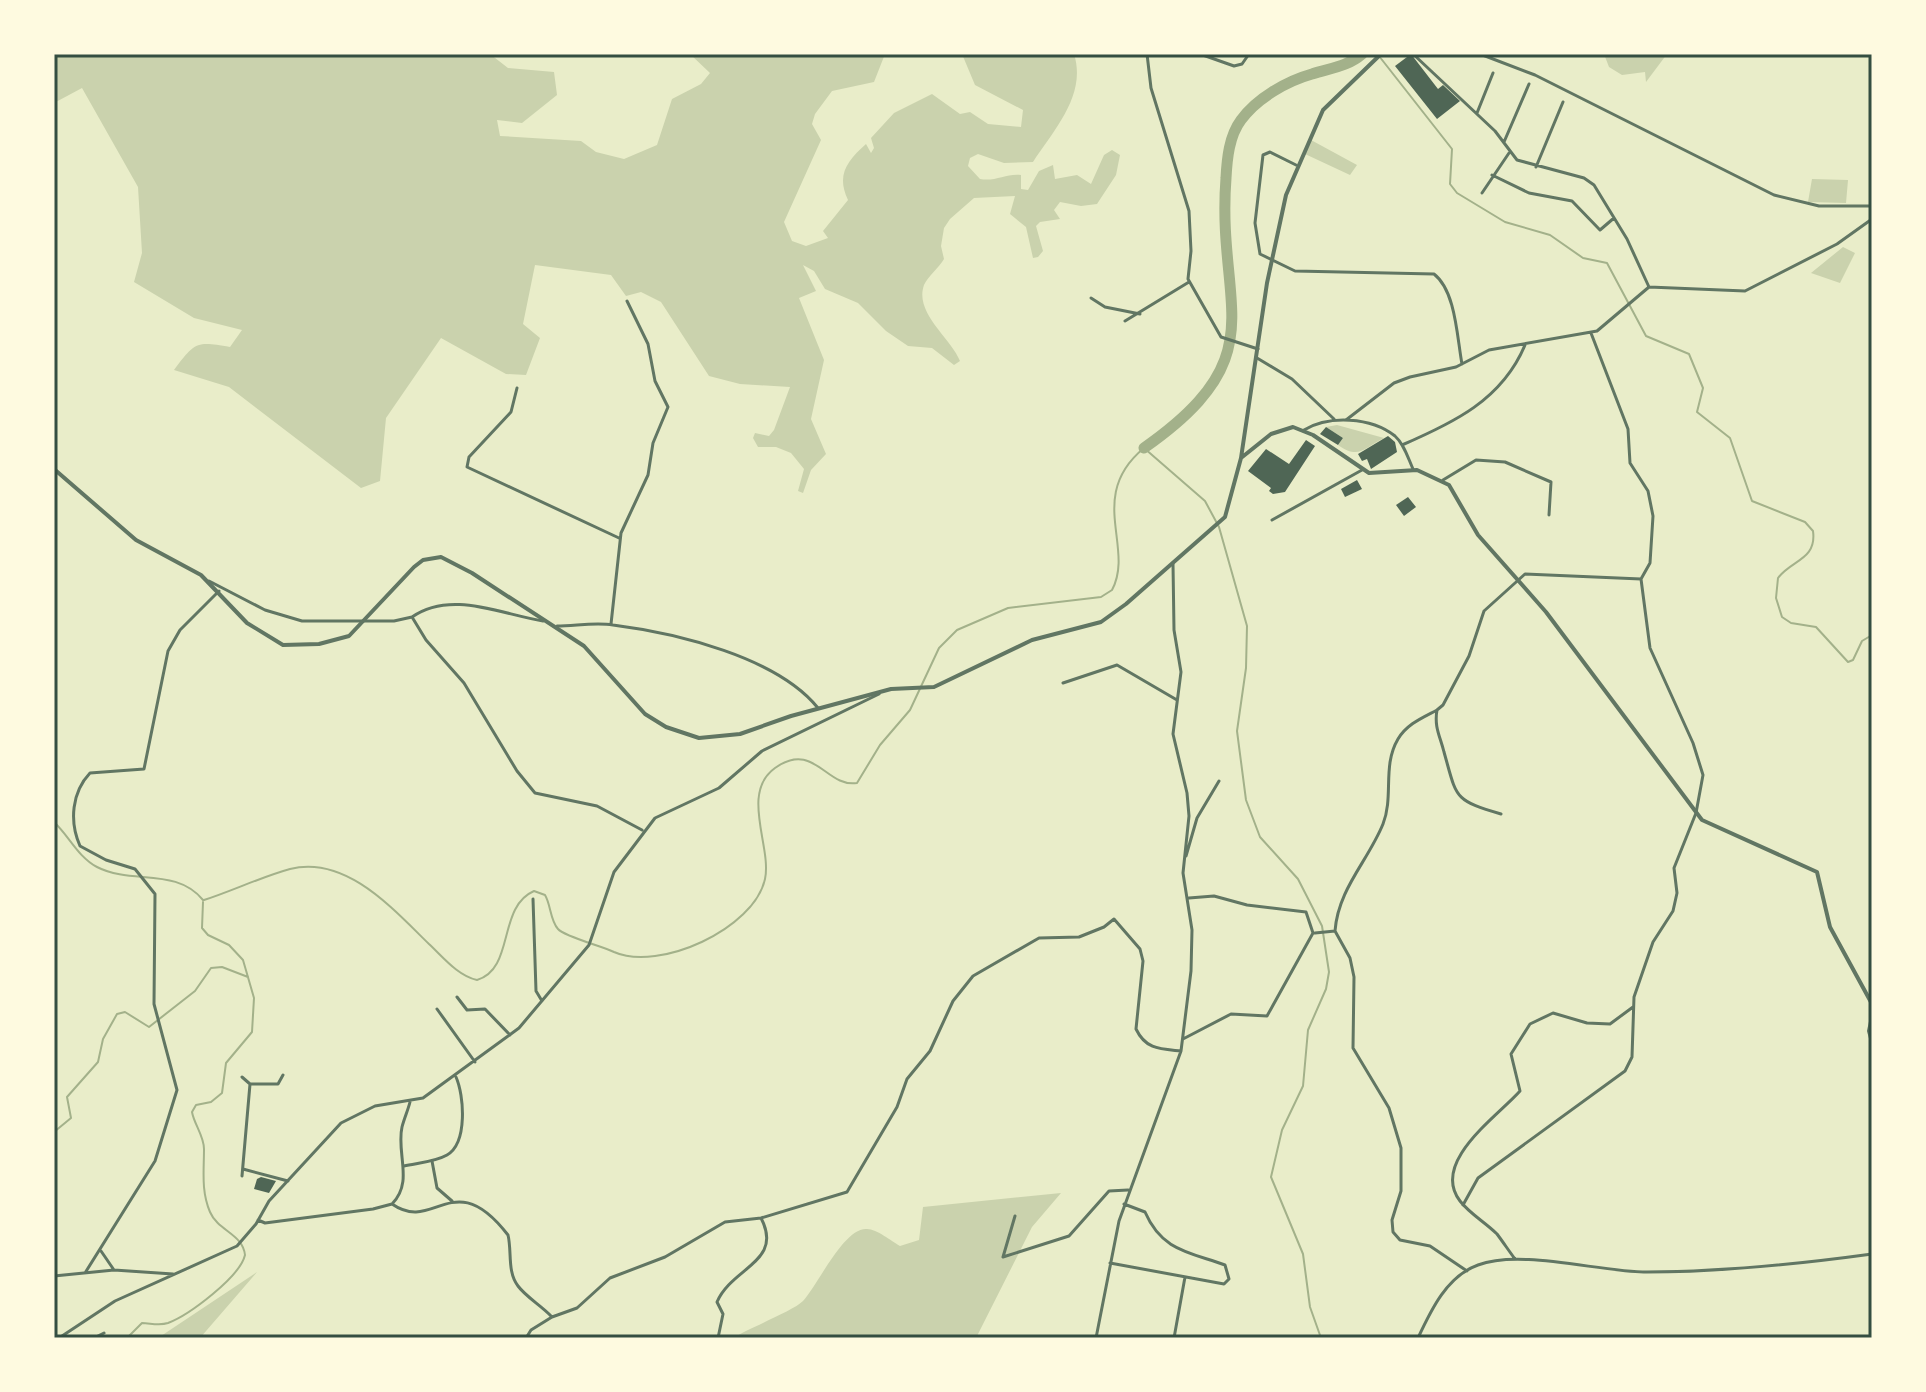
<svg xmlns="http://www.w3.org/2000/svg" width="1926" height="1392" font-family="Ubuntu,sans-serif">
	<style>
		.green { fill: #cad2ad }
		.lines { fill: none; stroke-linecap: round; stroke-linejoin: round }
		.stream { stroke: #a3b18a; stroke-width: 2 }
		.river { stroke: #a3b18a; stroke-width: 11 }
		.building { fill: #4f6655 }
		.minor { stroke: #617663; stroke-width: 3 }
		.tertiary { stroke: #617663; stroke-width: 4 }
		.neatline { fill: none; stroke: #344e41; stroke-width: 3 }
	</style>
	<rect width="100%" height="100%" fill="#e9edc9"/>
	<!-- green -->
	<path class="green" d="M54 54H490L508 68 554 72 557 95 522 123 497 120 500 136 581 141 596 152 624 159 657 145 672 99 701 84 710 73 690 54H885L874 82 832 91 815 114 812 124 821 140 784 222 792 241 806 246 828 238 823 231 848 200C836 175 847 161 866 144L871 153 874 148 871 138 894 113 932 94 960 114 970 112 988 124 1021 127 1023 110 975 85 962 54H1074C1087 95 1054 130 1033 162L1004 163 978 154 970 158 968 166 980 179C995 182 1007 173 1021 175V189L1028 190 1039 171 1053 165 1055 179 1077 175 1091 184 1104 155 1112 150 1120 155 1116 175 1097 204 1081 206 1060 202 1054 210 1060 219 1040 222 1036 226 1043 251 1038 257 1033 258 1026 227 1010 214 1015 196 974 198 950 219 944 228 941 246 944 259C939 268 928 276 924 285 914 313 951 338 960 361L954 365 932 348 908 346 886 331 858 303 825 289 814 271 803 265 816 291 799 298 824 360 811 419 826 454 811 470 803 493 798 491 804 469 791 453 776 447H758L753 438 755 433 769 436 774 430 790 387 740 384 709 376 661 302 641 292 626 296 611 275 535 265 523 324 540 338 526 375 506 374 441 338 386 418 380 481 361 488 229 387 174 370C195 342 196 341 230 347L242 330 194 318 134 282 142 253 138 187 82 88 54 103Z
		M1604 54H1667L1646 82 1645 72 1622 75 1609 67Z
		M1311 140 1357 165 1350 175 1305 154Z
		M1812 179 1848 180 1846 203 1808 202Z
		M1843 247 1855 253 1840 283 1811 273Z
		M1337 425 1384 438C1364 448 1359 460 1338 445L1343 438 1326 427Z
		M1061 1193 1032 1227 976 1338H733C749 1328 793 1311 803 1301 818 1285 844 1227 867 1229 877 1229 891 1241 900 1246L919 1240 923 1207Z
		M257 1272 200 1338H158Z"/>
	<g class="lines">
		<!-- stream -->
		<path class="stream" d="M1379 56 1452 149 1450 184 1457 193 1505 222 1550 235 1583 258 1607 263 1646 336 1689 354 1703 388 1697 412 1730 438 1752 501 1805 522 1813 531C1817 560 1791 560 1778 578L1776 598 1782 617 1791 623 1816 627 1848 662 1853 660 1862 641 1872 635
			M54 822C69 836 78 857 97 867 132 885 176 867 203 900
			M204 900C232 891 261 877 290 869 346 855 393 909 429 944 443 957 458 976 477 980 515 969 497 907 534 891L545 895C551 905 550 920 558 929 565 937 602 946 614 952 659 972 754 929 765 879 772 847 740 793 775 768 814 740 826 788 857 783L880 745 910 710 939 648 957 630 1008 608 1101 597 1112 590C1135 547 1086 496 1144 448L1205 501 1219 527 1247 626 1246 668 1237 731 1246 800 1260 837 1298 879 1322 926 1329 972 1326 989 1308 1030 1303 1086 1282 1130 1271 1177 1303 1254 1310 1307 1321 1338
			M54 1132 71 1118 67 1097 98 1062 103 1039 117 1014 125 1012 149 1027 195 991 211 968 222 967 248 977
			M127 1338 142 1323C150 1323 159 1326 168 1323 189 1315 240 1277 245 1255 243 1234 218 1231 210 1212 201 1191 204 1171 204 1149 204 1136 194 1124 192 1112L196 1105 211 1102 222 1093 226 1063 252 1032 254 998 243 960 229 945 208 935 202 928 203 902"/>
		<!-- river -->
		<path class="river" d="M1144 448C1278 354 1216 308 1226 178 1227 159 1229 136 1241 120 1257 98 1287 81 1312 74 1330 68 1347 67 1362 54"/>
	</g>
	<!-- building -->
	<path class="building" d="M1411 54 1438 89 1443 85 1460 101 1437 119 1395 66Z
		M1326 427 1343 438 1338 445 1320 434Z
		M1388 436 1395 442 1397 452 1371 469 1367 459 1362 461 1358 454Z
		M1306 440 1315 446 1285 492 1273 494 1269 491 1271 488 1248 471 1266 449 1289 464Z
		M1357 480 1362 489 1345 497 1341 489Z
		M1408 497 1416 507 1404 516 1396 505Z
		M261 1177 276 1181 269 1193 254 1189 257 1179Z"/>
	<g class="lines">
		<!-- minor -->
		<path class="minor" d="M1147 54 1151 88 1189 211 1191 251 1188 279 1221 337 1258 349
			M1200 54 1234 66 1242 64 1249 54
			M1413 54 1495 131 1517 160 1584 178 1594 185 1627 239 1649 287
			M1480 54 1535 75 1774 195 1819 206H1872
			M1477 113 1493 73
			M1504 142 1529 84
			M1296 165 1270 152 1263 155 1255 223 1260 254 1295 271 1434 274C1456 291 1457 338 1462 364
			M1536 167 1563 102
			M1492 175 1529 193 1572 201 1600 230 1614 218
			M1482 193 1509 153
			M1091 298 1105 307 1140 314
			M1125 321 1189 282
			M1591 333 1628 429 1630 463 1648 491 1653 516 1650 563 1641 579
			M1257 358 1292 379 1334 419
			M517 388 511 412 469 457 467 467 619 538
			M1346 420 1394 383 1410 377 1456 367 1489 350 1597 331 1649 287 1745 291 1837 244 1872 219
			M1304 430C1329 415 1371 417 1395 436 1404 444 1408 458 1413 469
			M1402 445C1453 423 1502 400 1525 345
			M1443 480 1476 460 1505 462 1551 482 1549 515
			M1272 520 1362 470
			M209 581 265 610 302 621H394L412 617 426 640 464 683 517 771 535 793 597 806 642 830
			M412 617C451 590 500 614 543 621
			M611 624 621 533 648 475 653 443 668 407 655 381 648 344 627 301
			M557 626C575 626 595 622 613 625 676 633 777 657 818 708
			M1063 683 1117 665 1177 700
			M1437 710C1422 718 1407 724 1398 739 1382 766 1394 796 1383 824 1368 861 1338 889 1335 931L1350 958 1354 977 1353 1048 1389 1108 1401 1148V1191L1392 1220 1393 1232 1400 1240 1430 1246 1467 1271
			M1501 814C1453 800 1457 798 1444 752 1440 736 1434 727 1437 710L1443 705 1469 656 1484 611 1525 574 1641 579
			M1186 856 1197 818 1219 781
			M533 899 536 991 542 1001
			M1315 933 1335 931
			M457 997 467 1010 485 1009 510 1035
			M437 1009 475 1062
			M1183 1039 1231 1014 1267 1016 1313 933 1306 912 1247 905 1214 896 1189 898
			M242 1077 250 1084H278L283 1075
			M432 1161 437 1188 452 1201
			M404 1166C417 1163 435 1162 447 1155 468 1143 464 1095 456 1077
			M243 1169 288 1181
			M242 1176 250 1084
			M392 1204C435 1234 453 1164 508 1235 512 1251 507 1272 518 1286 526 1297 542 1306 552 1317L577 1308 610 1278 665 1257 725 1222 761 1218 847 1192 897 1107 907 1079 930 1051 953 1001 973 976 1039 938 1079 937 1104 927 1114 919 1140 949 1143 961 1136 1029C1146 1050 1161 1049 1181 1051
			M1463 1205 1478 1178 1625 1071 1632 1057 1634 997 1653 942 1673 911 1677 893 1674 868 1696 813 1703 775 1693 743 1650 648 1641 579
			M1015 1216 1003 1257 1069 1236 1109 1191 1128 1190
			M258 1220 265 1223 373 1209 392 1204C414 1182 396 1153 402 1127 404 1119 408 1110 410 1102
			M101 1251 114 1270
			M1515 1259C1509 1251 1503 1242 1497 1234 1485 1222 1470 1214 1460 1201 1430 1162 1498 1116 1520 1091L1511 1054 1530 1024 1553 1013 1587 1023 1610 1024 1633 1007
			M1110 1263 1224 1284 1229 1279 1225 1265C1189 1252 1162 1251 1145 1212L1124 1204
			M85 1273 155 1161 177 1090 154 1004 155 894 135 869 106 860 80 846C69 821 72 792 90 773L144 769 168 651 180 630 219 591
			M54 1276 114 1270 173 1274
			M59 1338 115 1301 237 1246 256 1224 269 1201 341 1123 375 1106 423 1098 519 1028 589 945 614 872 655 818 719 788 762 751 879 694
			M94 1338 104 1333
			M526 1338 531 1330 552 1317
			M718 1338 723 1314 717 1302C732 1267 784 1262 761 1218
			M1096 1338 1119 1221 1181 1051 1191 971 1192 930 1183 873 1189 816 1187 793 1173 734 1181 672 1174 630 1173 564
			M1174 1338 1185 1277
			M1418 1338C1431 1310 1447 1276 1478 1265 1521 1249 1600 1272 1647 1272 1722 1272 1799 1264 1872 1254"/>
		<!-- tertiary -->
		<path class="tertiary" d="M1241 458 1271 434 1293 427 1313 435 1369 473 1417 470 1449 485 1478 535 1546 612 1702 820 1817 872 1830 927 1872 1004
			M54 469 136 540 201 575 247 623 283 645 319 644 349 636 414 567 423 560 441 557 472 573 584 646 645 714 666 727 699 738 740 734 791 716 891 689 934 687 1032 640 1101 622 1126 604 1225 517 1241 458 1267 283 1286 195 1323 110 1381 54
			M1872 1017 1869 1031 1872 1042"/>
	</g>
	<!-- border -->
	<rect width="1926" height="1392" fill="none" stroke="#fefae0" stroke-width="112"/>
	<rect x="56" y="56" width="1814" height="1280" class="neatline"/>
</svg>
